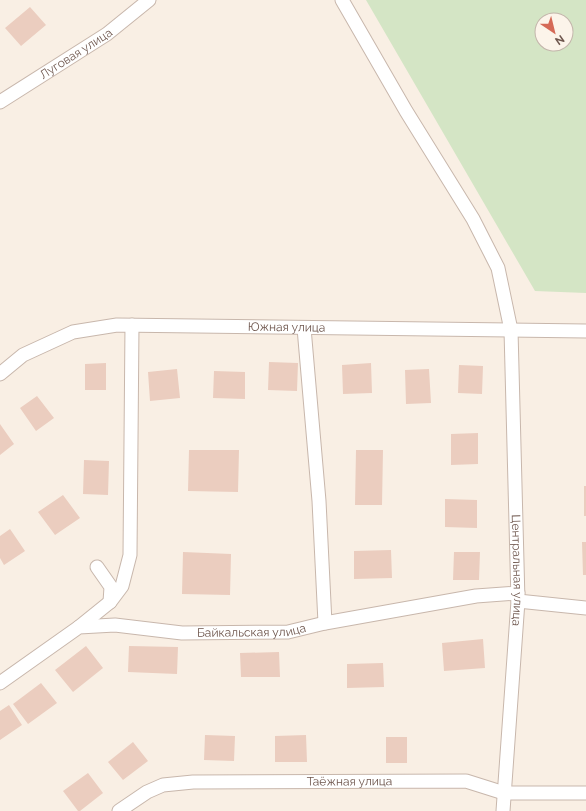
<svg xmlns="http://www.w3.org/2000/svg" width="586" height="811" font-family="Raleway,sans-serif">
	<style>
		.green { fill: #d4e5c5; fill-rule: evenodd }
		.building { fill: #ebcdbf }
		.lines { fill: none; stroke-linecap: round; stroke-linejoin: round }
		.minor-casing { stroke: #c8b7ac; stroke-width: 15 }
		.minor { stroke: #fff; stroke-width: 13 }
		.labels { text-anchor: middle; stroke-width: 3; stroke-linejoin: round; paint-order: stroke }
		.street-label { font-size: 12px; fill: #6e564d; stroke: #fcf4ea }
	</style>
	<rect width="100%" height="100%" fill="#f9efe4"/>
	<!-- green -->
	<path class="green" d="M366 0H586V293L535 291ZM542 20H566V44H542Z"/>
	<!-- building -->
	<path class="building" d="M30 7 46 25 21 46 5 28Z
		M269 362 298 363 297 391 268 390Z
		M106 363V390H85V364Z
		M371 363 372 393 343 394 342 365Z
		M459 365 483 366 482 394 458 393Z
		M177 369 180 398 150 401 148 372Z
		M429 369 431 403 406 404 405 370Z
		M214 371 245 372V399L213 398Z
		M37 396 54 418 36 431 20 408Z
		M0 424 14 444 0 455Z
		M478 433V464L451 465V434Z
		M189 450H239L238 492 188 491Z
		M356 450H383L382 505H355Z
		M84 460 109 461 108 495 83 494Z
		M584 486H586V516H584Z
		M63 495 80 518 55 535 38 512Z
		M445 499 477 500V528L445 527Z
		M10 529 25 551 4 565 0 558V536Z
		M582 542H586V575H583Z
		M391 550 392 578 354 579V551Z
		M183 552 231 554 230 595 182 594Z
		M454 552H480L479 580H453Z
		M483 639 485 668 444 671 442 643Z
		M86 646 103 668 73 692 55 670Z
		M129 646 178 647 177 674 128 672Z
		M279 652 280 677H241L240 653Z
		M383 663 384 687 347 688V664Z
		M41 683 57 703 28 724 13 704Z
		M9 705 22 725 0 740V711Z
		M205 735 235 736 234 761 204 760Z
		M306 735 307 762H275V736Z
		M386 737H407V763H386Z
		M133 742 148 761 123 780 108 762Z
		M88 773 103 793 80 811H78L63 791Z"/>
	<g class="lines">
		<defs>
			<g id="minor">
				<path id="s1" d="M342 0 406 111 473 219 498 268 511 330 518 601 503 811"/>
				<path id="s2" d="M0 102 107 34 149 0"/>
				<path d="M304 328 319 501 325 623"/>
				<path id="s3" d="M0 374 23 355 73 332 117 325 586 331"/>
				<path d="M97 567 111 587 110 602"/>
				<path d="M518 601 586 608"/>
				<path d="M79 627 110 602 122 586 130 555 132 325"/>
				<path id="s4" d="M0 683 79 627 115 625 182 633 288 632 325 623 476 596 518 593"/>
				<path id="s5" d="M119 811 147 792 163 785 193 782 466 781 504 793H586"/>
			</g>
		</defs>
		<!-- minor casing -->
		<use href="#minor" class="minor-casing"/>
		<!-- minor -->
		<use href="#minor" class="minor"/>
	</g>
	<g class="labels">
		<!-- street labels -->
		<g class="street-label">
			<text dy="4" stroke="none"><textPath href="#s2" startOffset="90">Луговая улица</textPath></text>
			<text dy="4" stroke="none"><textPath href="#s3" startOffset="299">Южная улица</textPath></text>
			<text dy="4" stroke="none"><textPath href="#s1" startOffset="614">Центральная улица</textPath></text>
			<text dy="4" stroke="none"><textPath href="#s4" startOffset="270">Байкальская улица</textPath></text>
			<text dy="4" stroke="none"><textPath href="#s5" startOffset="238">Таёжная улица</textPath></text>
		</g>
	</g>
	<!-- north arrow -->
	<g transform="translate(554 32) rotate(145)"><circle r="19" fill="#fcf4ea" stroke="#c3b5ab"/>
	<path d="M0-3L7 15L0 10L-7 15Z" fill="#d56a57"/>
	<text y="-6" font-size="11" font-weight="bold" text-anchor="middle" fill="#6e564d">N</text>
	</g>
</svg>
